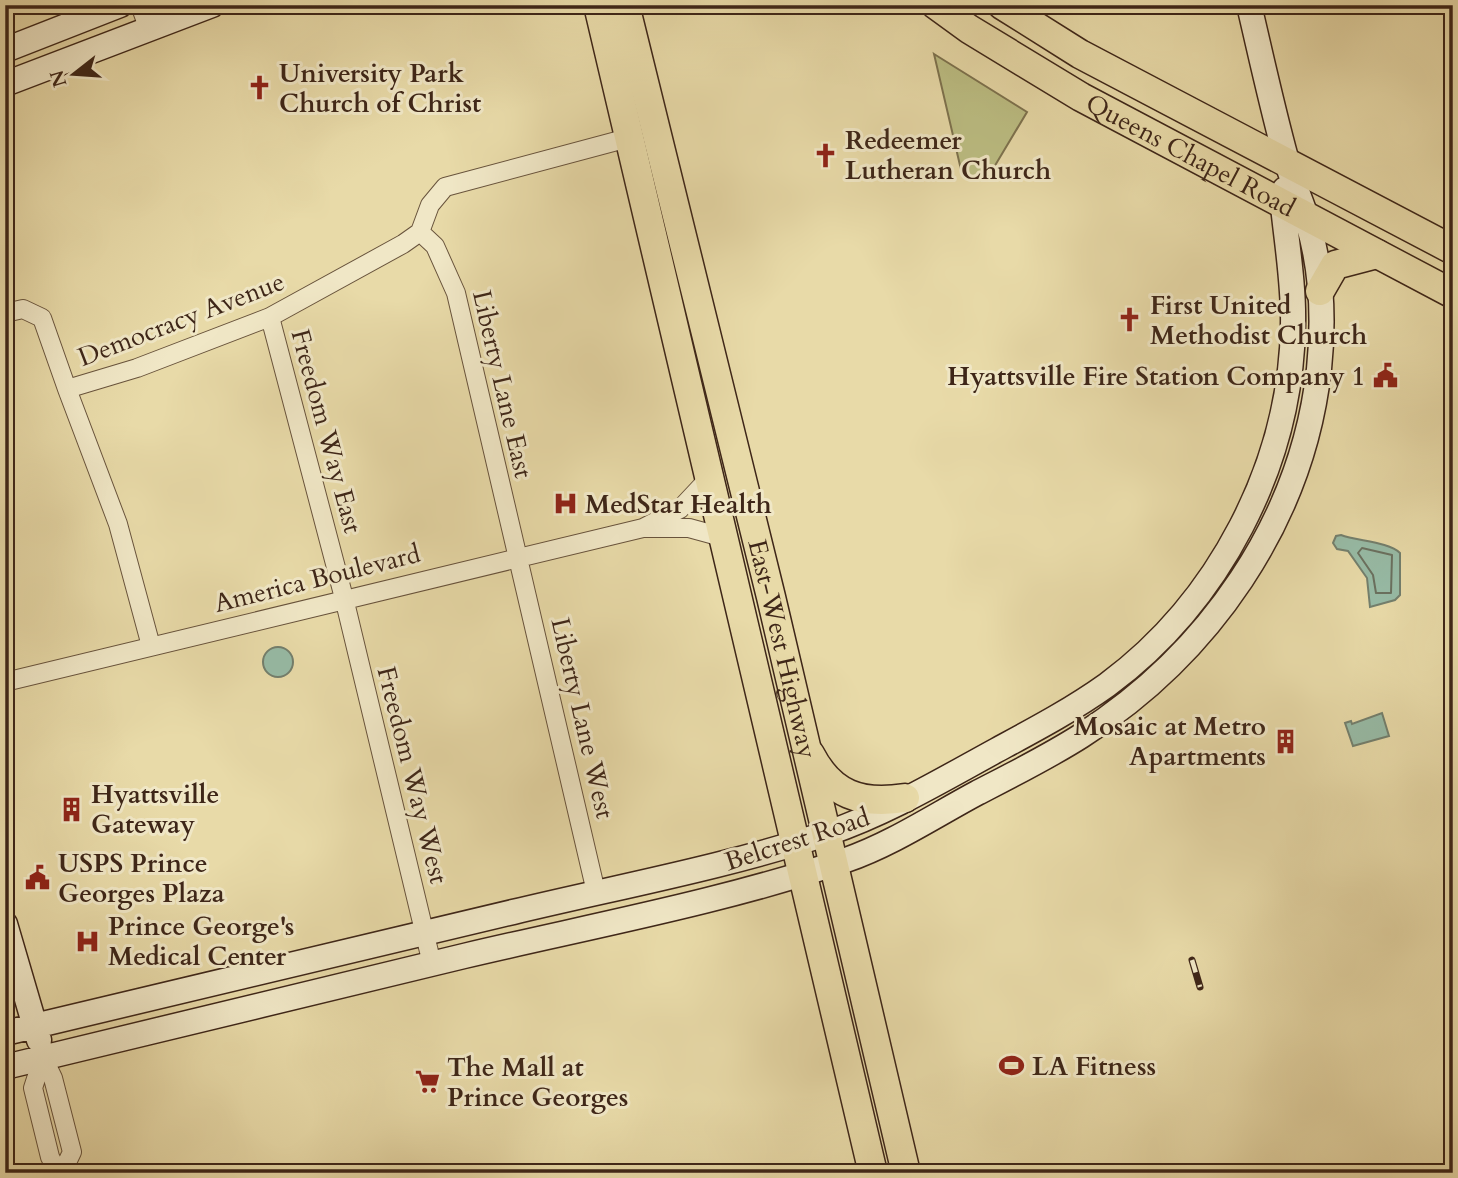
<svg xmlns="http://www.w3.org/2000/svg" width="1458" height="1178" font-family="Cardo,serif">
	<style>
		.green { fill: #bcbe83; stroke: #7d724e; stroke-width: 2 }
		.water { fill: #97bba6; stroke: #737f6d; stroke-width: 2 }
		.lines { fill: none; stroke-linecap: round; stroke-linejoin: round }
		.shore { stroke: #6a705f; stroke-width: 2 }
		.street-casing { stroke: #68533c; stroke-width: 20 }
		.secondary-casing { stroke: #3e2618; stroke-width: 27 }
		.primary-casing { stroke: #3e2618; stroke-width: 31 }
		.street { stroke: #f0e7c6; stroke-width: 18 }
		.secondary { stroke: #f0e7c6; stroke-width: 24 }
		.primary { stroke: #e8daa8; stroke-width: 28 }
		.rail-casing { stroke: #3e2618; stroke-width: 7 }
		.rail { stroke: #f0e7c6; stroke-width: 4.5; stroke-dasharray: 13; stroke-linecap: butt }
		.labels { text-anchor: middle; stroke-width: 6; stroke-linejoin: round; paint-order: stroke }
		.poi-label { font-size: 26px; font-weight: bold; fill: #3e2618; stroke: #f0e7c6; text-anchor: start }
		.street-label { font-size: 26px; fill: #3e2618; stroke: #f0e7c6 }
	</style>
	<rect width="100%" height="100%" fill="#e8daa8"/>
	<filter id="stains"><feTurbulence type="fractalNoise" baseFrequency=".00286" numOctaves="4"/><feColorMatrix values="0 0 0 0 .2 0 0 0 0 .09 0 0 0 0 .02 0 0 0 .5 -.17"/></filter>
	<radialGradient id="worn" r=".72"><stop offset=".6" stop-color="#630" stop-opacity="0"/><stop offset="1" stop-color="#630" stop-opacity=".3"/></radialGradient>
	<!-- green -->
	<path class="green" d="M934 54 1027 112 987 179 962 174Z"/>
	<!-- water -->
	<path class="water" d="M1341 535C1357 541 1389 542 1400 553V595L1395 600 1370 607 1367 578 1348 551 1337 549 1333 543 1336 536Z
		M263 662a15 15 0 1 1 30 0a15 15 0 1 1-30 0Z
		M1382 713 1389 736 1353 746 1345 723 1351 721 1352 724Z"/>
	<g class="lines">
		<!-- shore -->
		<path class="shore" d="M1362 548 1392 555 1391 593H1376L1373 575 1358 553Z"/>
		<defs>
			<path id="street" d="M140 5 149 30
				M420 232 435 246 456 293 596 892
				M5 313 23 309 42 318 67 389 137 368 270 317 403 244 420 232 430 205 445 187 628 138
				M270 317 344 598 432 964
				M67 389 118 524 151 646
				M643 528 680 509 710 477
				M5 682 643 528H689L722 537
				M43 1057 53 1078 72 1152 62 1173
				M43 1057 33 1088 50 1157 58 1173"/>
			<path id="secondary" d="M5 50 120 5
				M5 84 212 5
				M5 924 39 1040
				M5 1033C175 994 344 952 513 912 617 887 726 867 828 833 887 813 942 780 997 750 1034 730 1072 710 1107 685 1219 602 1291 465 1293 325 1294 286 1287 245 1283 206L1285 189
				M5 1067C158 1030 311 993 464 956 591 926 722 902 846 860 892 844 934 816 977 793 1012 775 1048 757 1081 736 1208 655 1302 522 1319 369 1324 321 1322 270 1308 223 1302 201 1291 180 1286 158 1272 107 1261 56 1249 5"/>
			<g id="primary">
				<path d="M598 5 873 1173"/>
				<path id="s1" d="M625 5 771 597 906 1173"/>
				<path id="s2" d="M936 5 969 29 1081 97 1453 294"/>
				<path d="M1002 5 1080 54 1453 250"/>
				<path d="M1320 291 1335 265 1377 254"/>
				<path d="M810 754C831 795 861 805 905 798"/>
			</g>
		</defs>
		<!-- street casing -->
		<use href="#street" class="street-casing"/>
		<!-- secondary casing -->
		<use href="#secondary" class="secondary-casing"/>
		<!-- primary casing -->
		<use href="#primary" class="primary-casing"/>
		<!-- street -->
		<use href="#street" class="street"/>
		<!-- secondary -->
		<use href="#secondary" class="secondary"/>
		<!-- primary -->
		<use href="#primary" class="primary"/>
		<defs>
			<path id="rail" d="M1192 960 1200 987"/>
		</defs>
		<!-- rail casing -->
		<use href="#rail" class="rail-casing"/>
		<!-- rail -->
		<use href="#rail" class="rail"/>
	</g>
	<!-- icons -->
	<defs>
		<symbol id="church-bare" viewBox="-9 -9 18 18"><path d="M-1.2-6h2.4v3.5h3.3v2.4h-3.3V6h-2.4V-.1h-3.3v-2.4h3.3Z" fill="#8f2418" stroke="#f0e7c6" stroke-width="2.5" paint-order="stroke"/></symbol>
		<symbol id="civic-bare" viewBox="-9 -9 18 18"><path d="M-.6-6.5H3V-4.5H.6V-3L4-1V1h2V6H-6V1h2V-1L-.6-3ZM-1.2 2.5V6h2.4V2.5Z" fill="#8f2418" stroke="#f0e7c6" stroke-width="2.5" paint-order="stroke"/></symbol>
		<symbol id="hospital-bare" viewBox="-9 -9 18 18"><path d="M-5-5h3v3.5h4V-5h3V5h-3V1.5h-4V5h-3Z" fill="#8f2418" stroke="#f0e7c6" stroke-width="2.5" paint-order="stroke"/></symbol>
		<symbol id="building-bare" viewBox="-9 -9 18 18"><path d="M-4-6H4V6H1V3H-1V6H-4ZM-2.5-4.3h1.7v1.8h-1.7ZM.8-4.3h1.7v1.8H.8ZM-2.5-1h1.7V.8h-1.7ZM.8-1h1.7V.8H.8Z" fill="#8f2418" stroke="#f0e7c6" stroke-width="2.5" paint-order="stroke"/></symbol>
		<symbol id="stadium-bare" viewBox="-9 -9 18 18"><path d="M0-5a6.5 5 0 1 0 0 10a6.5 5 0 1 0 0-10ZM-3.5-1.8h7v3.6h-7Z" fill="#8f2418" stroke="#f0e7c6" stroke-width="2.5" paint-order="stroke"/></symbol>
		<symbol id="supermarket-bare" viewBox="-9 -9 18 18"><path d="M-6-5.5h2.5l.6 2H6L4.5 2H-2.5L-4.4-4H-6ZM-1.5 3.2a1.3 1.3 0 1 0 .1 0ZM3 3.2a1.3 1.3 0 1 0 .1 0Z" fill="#8f2418" stroke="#f0e7c6" stroke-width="2.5" paint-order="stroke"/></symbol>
	</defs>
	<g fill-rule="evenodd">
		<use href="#church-bare" x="242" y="70" width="35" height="35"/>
		<use href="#church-bare" x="808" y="138" width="35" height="35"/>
		<use href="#church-bare" x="1112" y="302" width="35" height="35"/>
		<use href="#civic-bare" x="1368" y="358" width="35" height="35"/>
		<use href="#hospital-bare" x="548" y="486" width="35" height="35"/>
		<use href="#building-bare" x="1268" y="724" width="35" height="35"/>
		<use href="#building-bare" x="54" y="792" width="35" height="35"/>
		<use href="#civic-bare" x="20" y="860" width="35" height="35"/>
		<use href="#hospital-bare" x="70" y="924" width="35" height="35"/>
		<use href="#stadium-bare" x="994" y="1048" width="35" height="35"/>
		<use href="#supermarket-bare" x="410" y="1064" width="35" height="35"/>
	</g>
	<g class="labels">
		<!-- poi labels -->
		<g class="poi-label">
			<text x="279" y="82">University Park<tspan x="279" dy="30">Church of Christ</tspan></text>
			<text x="845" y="149">Redeemer<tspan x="845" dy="30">Lutheran Church</tspan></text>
			<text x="1150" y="314">First United<tspan x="1150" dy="30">Methodist Church</tspan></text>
			<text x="1365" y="385" text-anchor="end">Hyattsville Fire Station Company 1</text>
			<text x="585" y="513">MedStar Health</text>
			<text x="1266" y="735" text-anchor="end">Mosaic at Metro<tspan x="1266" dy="30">Apartments</tspan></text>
			<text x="91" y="803">Hyattsville<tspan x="91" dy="30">Gateway</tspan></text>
			<text x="58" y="872">USPS Prince<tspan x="58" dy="30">Georges Plaza</tspan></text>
			<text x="108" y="935">Prince George's<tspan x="108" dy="30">Medical Center</tspan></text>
			<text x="1032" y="1075">LA Fitness</text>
			<text x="447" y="1076">The Mall at<tspan x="447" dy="30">Prince Georges</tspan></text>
		</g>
		<!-- street labels -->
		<g class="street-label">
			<text dy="9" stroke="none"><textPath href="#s2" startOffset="296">Queens Chapel Road</textPath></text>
			<text transform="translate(181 319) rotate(-21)" y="9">Democracy Avenue</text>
			<text transform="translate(503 384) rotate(77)" y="9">Liberty Lane East</text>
			<text transform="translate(327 431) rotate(75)" y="9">Freedom Way East</text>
			<text transform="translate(317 578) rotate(-14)" y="9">America Boulevard</text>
			<text dy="9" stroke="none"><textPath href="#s1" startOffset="663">East-West Highway</textPath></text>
			<text transform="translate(583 718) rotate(77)" y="9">Liberty Lane West</text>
			<text transform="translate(413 775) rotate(76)" y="9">Freedom Way West</text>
			<text transform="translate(797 839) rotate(-18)" y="9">Belcrest Road</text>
		</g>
	</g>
	<!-- margin -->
	<rect width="1458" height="1178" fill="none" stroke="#e8daa8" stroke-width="28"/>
	<rect x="7" y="7" width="1444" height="1164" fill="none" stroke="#3e2618" stroke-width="3.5"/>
	<rect x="14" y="14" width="1430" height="1150" fill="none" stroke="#3e2618" stroke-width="2"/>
	<!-- north arrow -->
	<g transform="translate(74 74) rotate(253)" stroke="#f0e7c6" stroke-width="5" paint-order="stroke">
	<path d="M0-5L12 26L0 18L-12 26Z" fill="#3e2618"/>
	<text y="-10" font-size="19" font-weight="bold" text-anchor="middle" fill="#3e2618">N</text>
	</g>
	<rect width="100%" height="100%" filter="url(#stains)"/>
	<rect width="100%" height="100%" fill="url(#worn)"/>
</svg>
